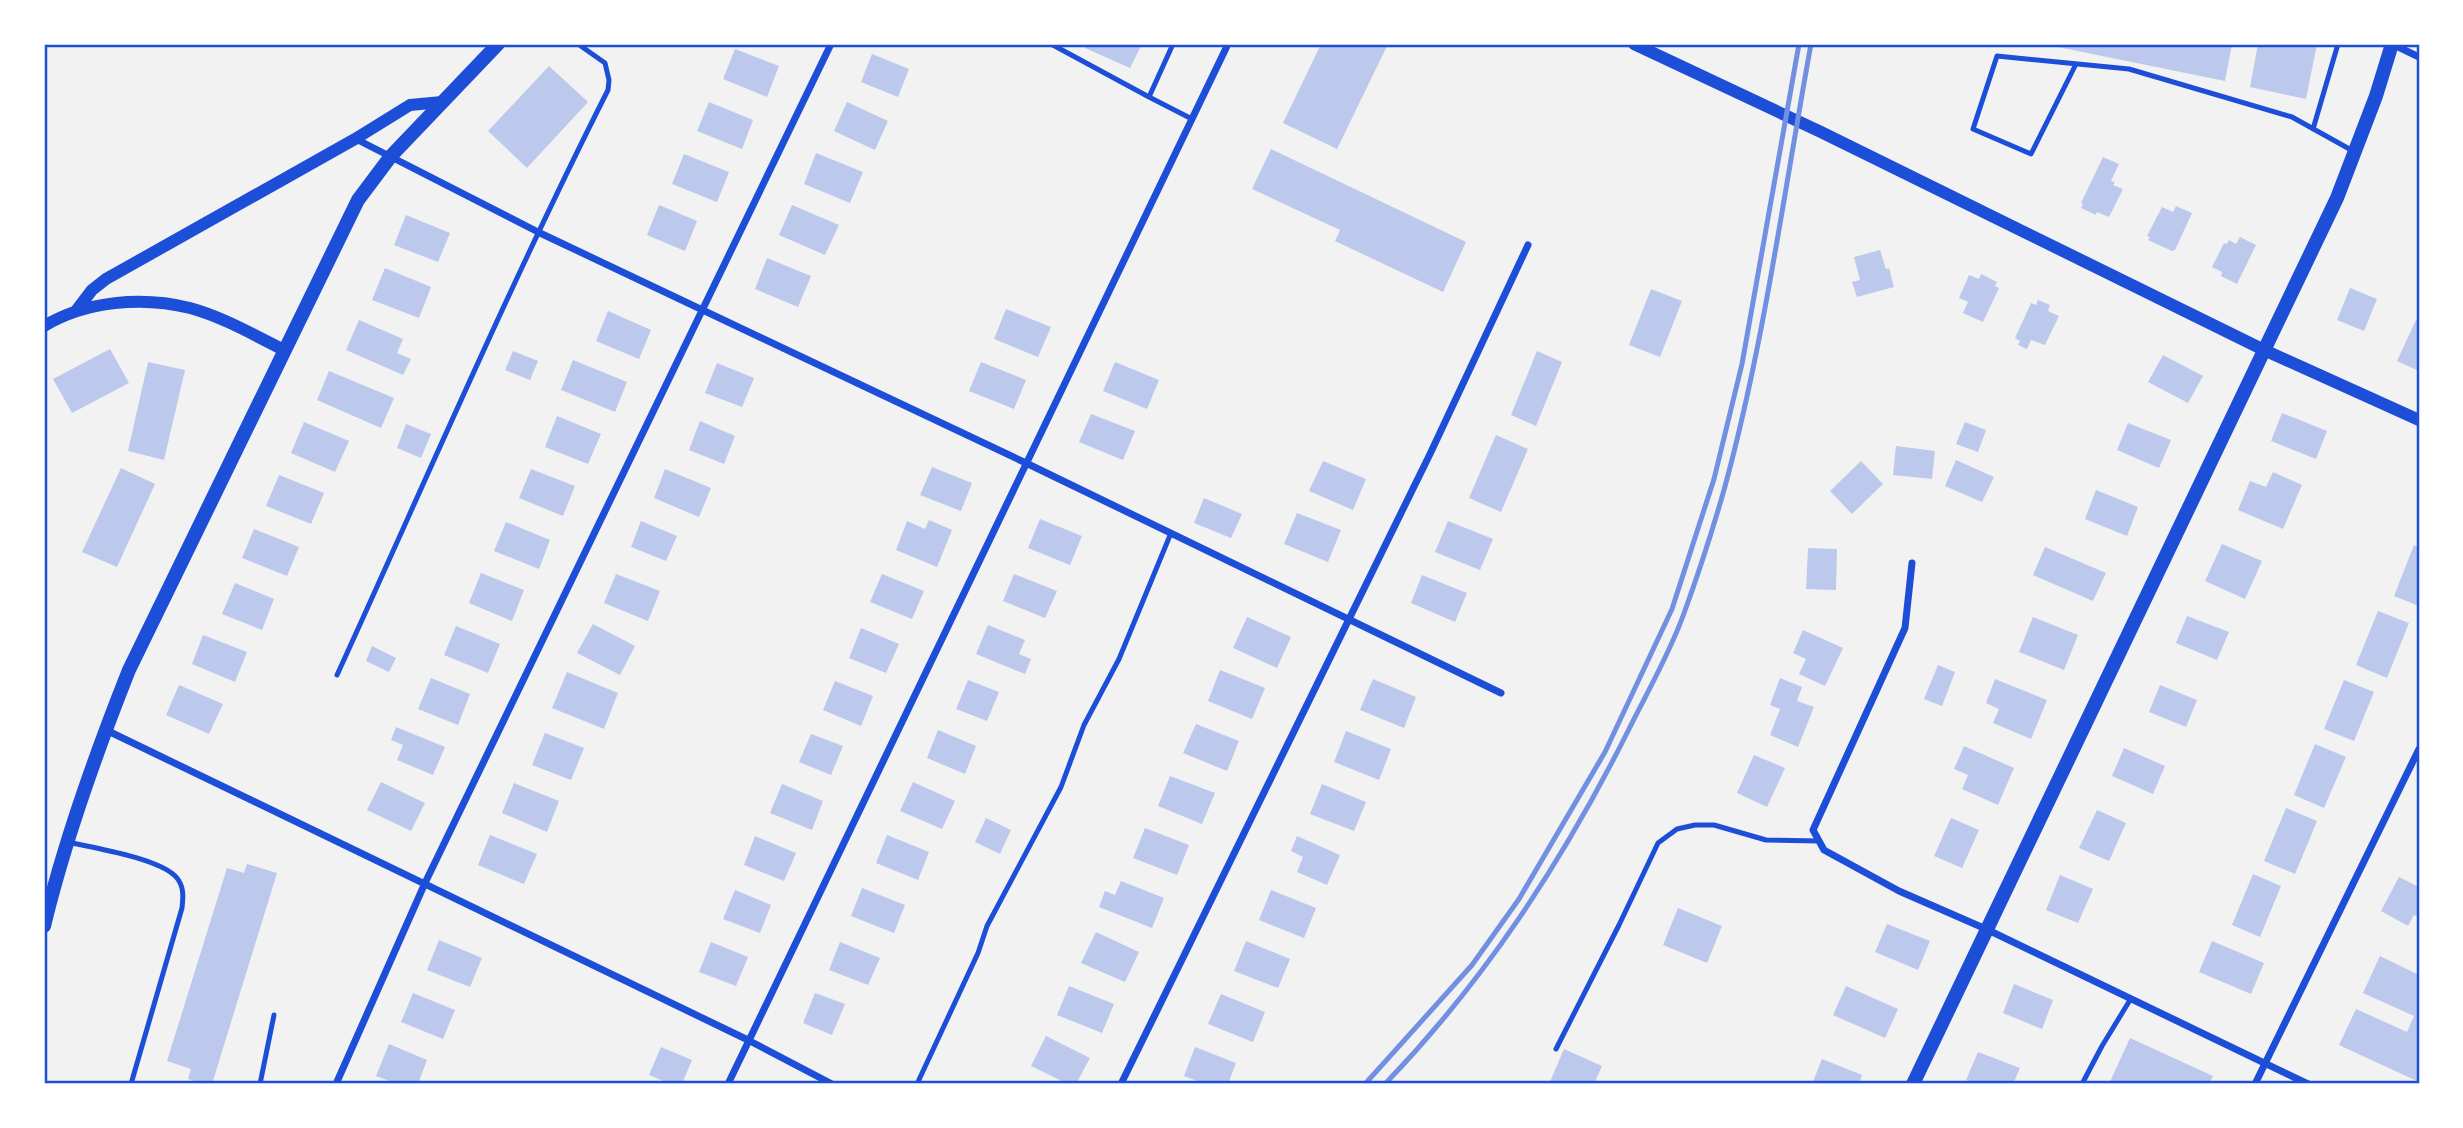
<svg xmlns="http://www.w3.org/2000/svg" width="2463" height="1128" font-family="'DejaVu Sans',sans-serif">
	<style>
		.building { fill: #bdc9ec }
		.lines { fill: none; stroke-linecap: round; stroke-linejoin: round }
		.service { stroke: #1d4ed8; stroke-width: 5 }
		.minor { stroke: #1d4ed8; stroke-width: 7 }
		.tertiary { stroke: #1d4ed8; stroke-width: 12 }
		.secondary { stroke: #1d4ed8; stroke-width: 14 }
		.rail { stroke: #7290e2; stroke-width: 5 }
		.neatline { fill: none; stroke: #1d4ed8; stroke-width: 2.5 }
	</style>
	<rect width="100%" height="100%" fill="#f2f2f2"/>
	<!-- building -->
	<path class="building" d="M1087 44H1142L1130 68 1085 48Z
		M1321 44H1388L1337 149 1283 123Z
		M2043 44H2232L2225 81Z
		M2258 44H2317L2306 99 2250 87Z
		M735 49 779 66 767 97 723 79Z
		M872 54 909 69 898 97 861 82Z
		M549 66 588 102 527 168 488 131Z
		M709 102 753 120 742 149 697 131Z
		M847 102 888 121 875 150 834 131Z
		M1271 149 1466 242 1443 292 1335 241 1340 230 1252 189Z
		M816 153 863 172 850 203 804 184Z
		M684 154 729 172 717 202 672 184Z
		M2103 157 2119 164 2111 181 2115 182 2113 185 2123 189 2109 217 2097 212 2096 215 2081 208 2083 204 2081 203Z
		M659 205 697 221 685 251 647 235Z
		M792 205 839 225 825 255 779 235Z
		M2176 206 2192 213 2175 250 2172 251 2148 240 2150 237 2147 236 2162 207 2173 212Z
		M406 215 450 233 438 262 394 245Z
		M2240 237 2256 245 2237 284 2221 276 2222 272 2212 267 2224 243 2227 244 2229 240 2236 244Z
		M1880 250 1886 269 1889 268 1894 287 1857 297 1852 282 1860 280 1854 257Z
		M767 258 811 276 798 307 755 289Z
		M385 268 431 287 419 318 372 300Z
		M1981 274 1997 282 1995 286 1999 288 1983 322 1963 313 1968 302 1959 298 1969 275 1979 279Z
		M2350 288 2377 299 2364 331 2337 320Z
		M1651 289 1682 301 1660 357 1629 345Z
		M2038 300 2050 305 2048 311 2059 316 2045 345 2031 340 2027 349 2018 345 2020 341 2015 338 2031 303 2036 305Z
		M1006 309 1051 327 1038 357 994 339Z
		M608 311 651 330 639 359 596 341Z
		M359 320 403 339 397 353 411 359 403 375 346 350Z
		M2416 320 2419 321V371L2397 361Z
		M110 349 129 383 72 413 53 379Z
		M513 351 538 361 530 380 505 370Z
		M1537 351 1562 362 1536 426 1511 415Z
		M2163 355 2203 376 2188 403 2148 382Z
		M573 360 627 382 615 412 561 390Z
		M148 362 185 370 164 460 128 451Z
		M981 362 1026 380 1014 409 969 391Z
		M1115 362 1159 380 1147 409 1103 391Z
		M717 363 754 378 742 407 705 393Z
		M329 371 394 398 381 428 317 400Z
		M2282 413 2327 431 2316 459 2271 441Z
		M1091 414 1135 431 1123 460 1079 442Z
		M557 416 601 434 588 464 545 447Z
		M700 421 735 436 724 464 689 450Z
		M304 422 349 441 335 472 291 453Z
		M1965 422 1986 430 1978 452 1956 444Z
		M2128 423 2171 440 2159 468 2117 450Z
		M406 424 431 434 421 458 397 448Z
		M1496 435 1528 449 1501 512 1469 498Z
		M1896 446 1935 451 1932 479 1893 475Z
		M1956 460 1994 477 1982 502 1945 486Z
		M1323 461 1366 479 1353 510 1309 491Z
		M1861 461 1883 484 1852 514 1830 491Z
		M932 467 972 483 961 511 920 495Z
		M121 468 155 484 117 567 82 552Z
		M531 469 575 486 563 516 519 498Z
		M665 469 711 488 699 517 654 498Z
		M2273 472 2302 485 2283 529 2238 510 2250 481 2266 487Z
		M279 475 324 493 311 524 266 506Z
		M2096 490 2138 507 2127 536 2085 519Z
		M1204 498 1242 514 1231 538 1194 523Z
		M1297 513 1341 530 1328 562 1284 544Z
		M1040 519 1082 536 1070 565 1028 548Z
		M929 520 952 530 937 567 896 550 907 521 925 529Z
		M641 521 677 536 666 561 631 547Z
		M1448 521 1493 539 1480 570 1435 552Z
		M506 522 550 540 539 569 494 551Z
		M254 529 299 547 287 576 242 558Z
		M2222 544 2262 561 2245 599 2205 581Z
		M2414 545 2419 547V606L2394 596Z
		M2045 547 2106 573 2093 601 2033 575Z
		M1808 548 1837 549 1836 590 1806 589Z
		M481 573 524 590 512 621 469 603Z
		M616 574 660 591 648 621 604 603Z
		M882 574 924 591 912 619 870 602Z
		M1014 574 1057 591 1045 618 1003 601Z
		M1422 575 1467 593 1455 622 1411 603Z
		M235 583 274 599 262 630 222 614Z
		M2378 611 2409 623 2387 678 2356 665Z
		M2187 616 2229 632 2217 660 2176 643Z
		M1247 617 1291 637 1277 668 1233 648Z
		M2033 617 2078 635 2064 670 2019 652Z
		M593 624 635 646 620 675 577 653Z
		M988 625 1025 640 1019 654 1031 659 1025 674 976 654Z
		M456 626 500 644 488 673 444 655Z
		M861 628 899 644 886 673 849 658Z
		M1803 630 1843 648 1825 686 1799 674 1806 659 1793 653Z
		M203 635 247 652 235 682 192 664Z
		M372 646 396 658 389 672 366 661Z
		M1938 665 1955 672 1942 706 1924 699Z
		M1220 670 1265 688 1252 719 1208 701Z
		M567 672 618 693 604 729 552 708Z
		M431 678 470 694 458 725 418 709Z
		M1780 678 1802 687 1797 701 1814 707 1798 747 1770 735 1780 709 1770 705Z
		M1373 679 1416 697 1404 728 1360 710Z
		M1995 679 2047 700 2031 739 1993 723 1999 709 1986 703Z
		M968 680 999 692 987 721 956 709Z
		M2344 680 2374 692 2354 741 2324 729Z
		M835 681 873 696 861 726 823 710Z
		M179 685 223 704 209 734 166 715Z
		M2160 685 2197 700 2186 727 2149 712Z
		M1196 724 1239 741 1227 771 1183 753Z
		M396 727 445 747 433 775 397 760 403 745 391 740Z
		M938 730 976 746 965 774 927 758Z
		M1346 731 1391 749 1379 780 1334 762Z
		M545 733 584 748 571 780 532 765Z
		M811 734 843 746 831 775 799 762Z
		M2315 744 2346 757 2324 808 2294 795Z
		M1964 746 2014 768 1998 805 1962 789 1968 775 1954 769Z
		M2124 748 2165 766 2153 794 2112 776Z
		M1754 755 1785 768 1767 807 1737 793Z
		M1170 776 1215 793 1202 824 1158 806Z
		M381 782 425 803 411 831 367 810Z
		M913 782 955 801 942 829 900 811Z
		M514 783 559 801 547 832 502 813Z
		M782 784 823 801 812 830 770 813Z
		M1322 784 1366 802 1354 831 1310 814Z
		M2286 808 2317 821 2295 874 2264 861Z
		M2097 810 2126 823 2109 861 2079 848Z
		M986 818 1011 830 1000 854 975 842Z
		M1951 818 1979 830 1962 868 1934 856Z
		M1145 828 1189 845 1177 875 1133 858Z
		M490 835 537 854 524 884 478 865Z
		M887 835 929 852 918 880 876 863Z
		M755 836 796 853 784 881 744 865Z
		M1297 836 1340 855 1327 885 1297 872 1303 857 1291 851Z
		M247 864 277 873 212 1084H204L188 1079 191 1069 167 1061 227 868 244 873Z
		M2253 874 2281 886 2260 937 2232 925Z
		M2060 875 2093 889 2078 923 2046 910Z
		M2399 877 2419 887V917L2414 915 2408 926 2381 911Z
		M1121 881 1164 898 1152 928 1099 907 1105 891 1115 895Z
		M862 888 905 905 894 933 851 916Z
		M735 890 771 905 760 933 723 919Z
		M1271 890 1316 908 1304 938 1259 920Z
		M1678 908 1722 926 1707 963 1663 945Z
		M1887 924 1930 941 1918 970 1875 952Z
		M1096 932 1139 952 1125 982 1081 963Z
		M439 940 482 958 470 987 427 970Z
		M1246 941 1290 959 1278 988 1234 971Z
		M2212 941 2264 963 2251 994 2199 972Z
		M711 942 748 957 736 986 699 972Z
		M840 942 880 958 868 985 829 970Z
		M2380 956 2419 975V1082L2339 1045 2356 1009 2407 1032 2414 1016 2363 993Z
		M2014 984 2053 1000 2042 1029 2003 1013Z
		M1069 986 1114 1004 1102 1033 1057 1015Z
		M1846 986 1898 1009 1885 1038 1833 1015Z
		M413 993 455 1010 443 1039 401 1022Z
		M815 993 845 1004 832 1035 803 1023Z
		M1221 994 1265 1012 1253 1042 1208 1024Z
		M1046 1036 1090 1058 1076 1084H1068L1031 1066Z
		M2130 1038 2213 1076 2209 1084H2109Z
		M389 1044 427 1060 418 1084H398L376 1076Z
		M661 1047 692 1060 682 1084H671L649 1075Z
		M1195 1047 1236 1063 1228 1084H1205L1184 1076Z
		M1564 1049 1602 1066 1594 1084H1549Z
		M1978 1052 2020 1068 2013 1084H1976L1966 1080Z
		M1822 1059 1862 1075 1859 1084H1812Z"/>
	<g class="lines">
		<!-- service -->
		<path class="service" d="M1051 44 1149 97 1173 44
			M2076 64 2031 154 1973 129 1997 56 2129 69 2292 117 2353 151
			M1149 97 1192 119
			M2313 129 2338 44
			M337 675C426 480 511 282 608 90L609 80 605 63 578 44
			M68 842C93 848 168 859 179 881 184 889 183 899 182 908L131 1084
			M1556 1049 1619 925 1658 843 1677 829 1695 825H1714L1766 840 1819 841
			M260 1084 274 1015
			M917 1084 978 953 987 926 1061 787 1084 725 1119 659 1171 533
			M2082 1084 2102 1046 2130 1000"/>
		<!-- minor -->
		<path class="minor" d="M2392 44 2419 57
			M356 139 540 233 1026 463 1501 693
			M1912 563 1905 628 1813 830 1824 850 1899 891 1986 929 2308 1084
			M106 730 748 1040 832 1084
			M336 1084 425 883 831 44
			M728 1084 1228 44
			M1121 1084 1430 454 1528 245
			M2255 1084 2419 749"/>
		<!-- tertiary -->
		<path class="tertiary" d="M1634 44 1821 132 2264 350 2419 420
			M76 311 92 290 106 279 355 139 410 105 442 102
			M44 326C86 301 142 296 190 308 223 317 254 335 284 350"/>
		<!-- secondary -->
		<path class="secondary" d="M44 926C65 839 96 753 129 670L358 200 391 156 498 44
			M1913 1084 2337 198 2376 96 2392 44"/>
		<!-- rail -->
		<path class="rail" d="M1365 1084 1472 965 1519 899 1605 752 1672 609 1714 479 1742 364 1799 44
			M1385 1084C1485 980 1561 864 1626 735 1645 696 1668 657 1683 616 1698 575 1712 532 1724 490 1764 344 1784 192 1811 44"/>
	</g>
	<!-- border -->
	<rect width="2463" height="1128" fill="none" stroke="#ffffff" stroke-width="91"/>
	<rect x="46" y="46" width="2372" height="1036" class="neatline"/>
</svg>
